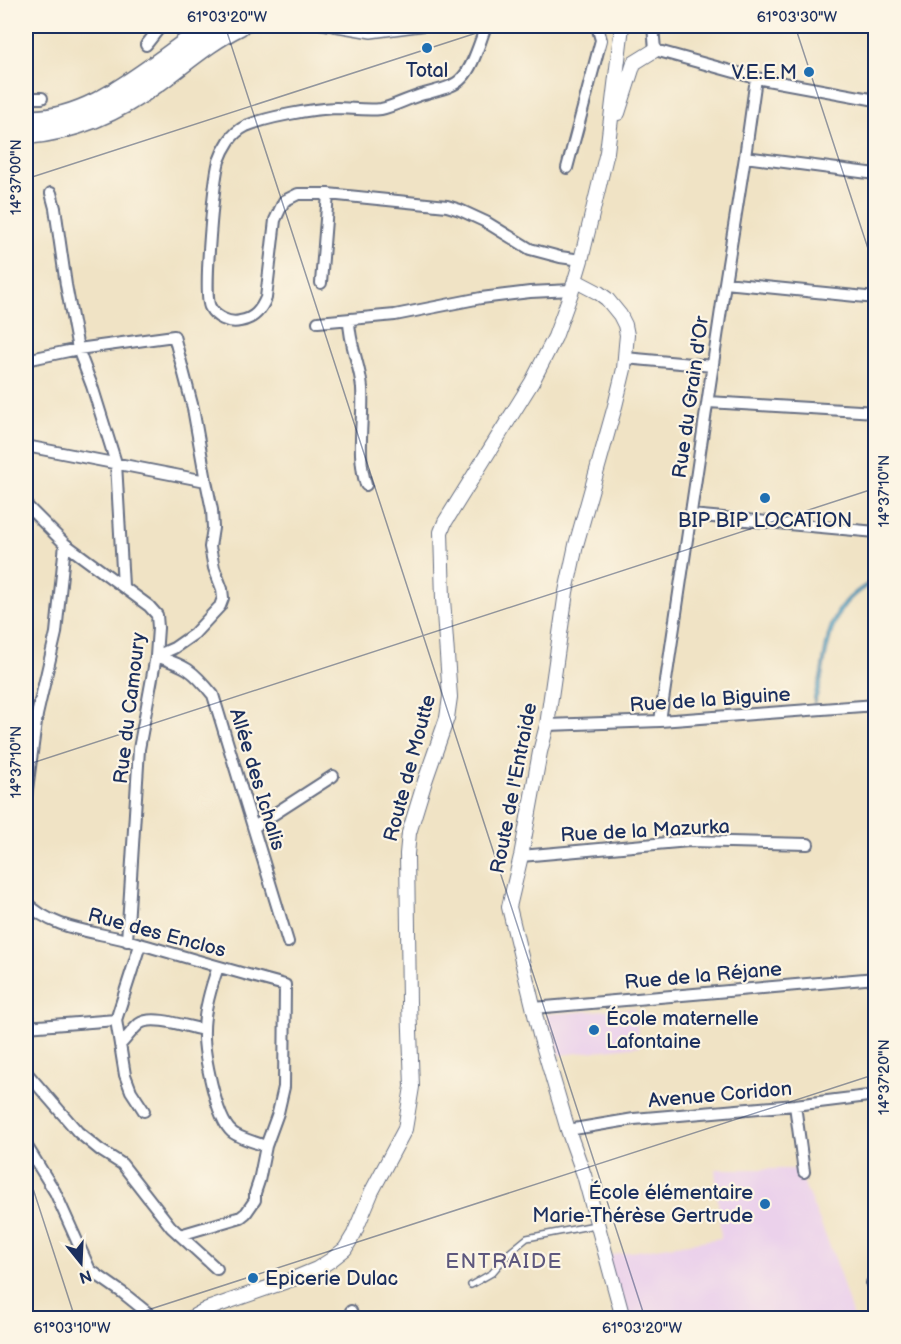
<svg xmlns="http://www.w3.org/2000/svg" width="901" height="1344" font-family="'Balsamiq Sans',sans-serif">
	<style>
		.built { fill: #ebd1eb }
		.water { fill: #55b7d4; stroke: #387399; stroke-width: 1.5 }
		.lines { fill: none; stroke-linecap: round; stroke-linejoin: round }
		.lane-casing { stroke: #666e82; stroke-width: 8 }
		.street-casing { stroke: #666e82; stroke-width: 14 }
		.secondary-casing { stroke: #666e82; stroke-width: 16 }
		.highway-casing { stroke: #666e82; stroke-width: 21 }
		.lane { stroke: #fff; stroke-width: 5 }
		.street { stroke: #fff; stroke-width: 10 }
		.secondary { stroke: #fff; stroke-width: 14 }
		.highway { stroke: #fff; stroke-width: 18 }
		.ticks { fill: none; stroke: #1b2f5e; stroke-width: 1.5; stroke-opacity: 0.45 }
		.poi-dot { fill: #1f6fb2; stroke: #fcf5e5; stroke-width: 2 }
		.labels { text-anchor: middle; stroke-width: 4.5; stroke-linejoin: round; paint-order: stroke }
		.poi-label { font-size: 20px; fill: #1b2f5e; stroke: #fcf5e5 }
		.street-label { font-size: 20px; fill: #1b2f5e; stroke: #fcf5e5 }
		.neighbourhood-label { font-size: 21px; letter-spacing: 1.5px; fill: #5e587e; stroke: #fcf5e5 }
		.neatline { fill: none; stroke: #1b2f5e; stroke-width: 2 }
		.ticks-label { font-size: 15px; text-anchor: middle; fill: #1b2f5e }
	</style>
	<rect width="100%" height="100%" fill="#fcf5e5"/>
	<filter id="ink" filterUnits="userSpaceOnUse"><feTurbulence type="fractalNoise" baseFrequency=".0167" numOctaves="2"/><feDisplacementMap in="SourceGraphic" scale="12" xChannelSelector="R" yChannelSelector="G"/><feConvolveMatrix kernelMatrix="1 2 1 2 8 2 1 2 1" color-interpolation-filters="sRGB"/></filter>
	<filter id="wash" filterUnits="userSpaceOnUse"><feTurbulence type="fractalNoise" baseFrequency=".008" numOctaves="4" result="noise"/><feDisplacementMap in="SourceGraphic" scale="24" xChannelSelector="R" yChannelSelector="G"/><feGaussianBlur stdDeviation="1.35" result="paint"/><feColorMatrix in="noise" values="0 0 0 0 0 0 0 0 0 0 0 0 0 0 0 0 0 1.4 0 .05"/><feComposite in="paint" operator="in"/></filter>
	<g filter="url(#wash)">
		<rect width="100%" height="100%" fill="#f0e3c5"/>
		<!-- built -->
		<path class="built" d="M634 1008 640 1046 560 1055 546 1014Z
			M715 1169H798L836 1261 853 1318H623L605 1256 721 1238Z"/>
		<!-- water -->
		<path class="water" d="M875 579V581C868 586 859 591 852 598 833 615 829 643 824 667 822 680 820 692 814 704 812 696 818 685 820 677 825 653 826 624 842 605 851 593 863 586 875 579Z"/>
	</g>
	<g filter="url(#ink)">
		<g class="lines">
			<defs>
				<path id="lane" d="M319 26 371 35 424 28
					M244 28 259 26
					M471 1285 492 1273 510 1252 527 1238 595 1225"/>
				<path id="street" d="M489 26 485 29C479 44 473 67 462 78 453 88 437 90 424 94 411 97 393 107 381 109 367 111 350 108 336 108 312 109 267 117 246 126 240 129 233 135 229 141 225 147 221 155 219 161 214 179 203 294 210 307 215 317 229 324 240 321 254 319 261 310 266 298L275 220 284 201 298 194H328L447 206 460 210 486 222 530 249 560 257 581 260
					M653 26 655 50 756 78 876 100
					M146 45 161 26
					M26 98H42
					M745 157 876 174
					M567 168 601 40 597 26
					M51 193 55 208 66 285 78 349 92 386 116 463 123 586
					M321 283 328 194
					M725 283 876 298
					M349 320C349 344 360 365 362 388 364 421 356 453 366 485
					M318 322 395 315 481 298 530 292 572 290
					M625 358 713 366
					M26 360 78 349 174 336 193 408 206 481 212 510 213 528 210 547 214 568 222 589 223 598 220 606 194 634 174 648 156 656
					M708 402 876 412
					M26 446 206 481
					M26 505 65 544 149 606 157 615 158 628 156 656 139 749 127 941
					M691 515 876 532
					M156 656C186 666 192 669 213 695L288 942
					M660 721 725 283 745 157 756 78
					M547 725 660 721 876 705
					M26 797 37 715 56 633 65 544
					M254 827 333 776
					M521 856 689 841 808 844
					M26 902C51 929 92 931 126 940 179 955 232 971 285 985L284 1087 278 1113 266 1146 259 1181 255 1193V1200L246 1213 241 1217 180 1235
					M140 945 116 1020 125 1075 131 1091 144 1111
					M218 967C211 987 204 1009 204 1030 203 1052 216 1119 232 1132 239 1138 257 1143 266 1146
					M26 985 29 1028
					M534 1008 876 978
					M26 1027 116 1020
					M120 1045C126 1039 132 1030 139 1024 152 1014 188 1027 204 1030
					M26 1072 78 1132 100 1150 122 1164 171 1227 217 1269
					M795 1105 804 1172
					M568 1130 634 1119 795 1105 876 1095
					M26 1145 55 1192 90 1270 123 1293 154 1318
					M872 1283H876
					M351 1311 353 1318"/>
				<path id="secondary" d="M618 113 634 63 655 50
					M576 281 599 293 607 299 620 315 625 325 627 335 626 345 624 369 615 406 576 545 566 592 547 725 540 752 521 856 509 907 540 1035 568 1130 584 1175 623 1318
					M191 1318 207 1309 293 1279 317 1269 331 1260 345 1249 354 1234 372 1191 405 1129 412 1087 409 1002 407 854 409 833 425 781 447 718 450 697 443 599 441 532 445 522 532 382 555 337 572 290 581 260 607 152 622 26"/>
				<path id="highway" d="M26 119C77 122 124 87 163 59 178 48 193 37 208 26
					M26 135C75 131 121 110 160 81 186 62 211 40 240 26"/>
			</defs>
			<!-- lane casing -->
			<use href="#lane" class="lane-casing"/>
			<!-- street casing -->
			<use href="#street" class="street-casing"/>
			<!-- secondary casing -->
			<use href="#secondary" class="secondary-casing"/>
			<!-- highway casing -->
			<use href="#highway" class="highway-casing"/>
			<!-- lane -->
			<use href="#lane" class="lane"/>
			<!-- street -->
			<use href="#street" class="street"/>
			<!-- secondary -->
			<use href="#secondary" class="secondary"/>
			<!-- highway -->
			<use href="#highway" class="highway"/>
		</g>
	</g>
	<!-- ticks -->
	<path class="ticks" d="M225 26 645 1318M795 26 876 273M26 179 498 26M26 765 876 488M26 1167 75 1318M123 1318 876 1074"/>
	<!-- markers -->
	<g class="poi-dot">
		<circle cx="427" cy="48" r="6"/>
		<circle cx="809" cy="72" r="6"/>
		<circle cx="765" cy="498" r="6"/>
		<circle cx="594" cy="1030" r="6"/>
		<circle cx="765" cy="1204" r="6"/>
		<circle cx="253" cy="1278" r="6"/>
	</g>
	<g class="labels">
		<!-- poi labels -->
		<g class="poi-label">
			<text x="427" y="77">Total</text>
			<text x="797" y="79" text-anchor="end">V.E.E.M</text>
			<text x="765" y="527">BIP BIP LOCATION</text>
			<text x="606" y="1025" text-anchor="start">École maternelle<tspan x="606" dy="23">Lafontaine</tspan></text>
			<text x="753" y="1199" text-anchor="end">École élémentaire<tspan x="753" dy="23">Marie-Thérèse Gertrude</tspan></text>
			<text x="265" y="1285" text-anchor="start">Epicerie Dulac</text>
		</g>
		<!-- street labels -->
		<g class="street-label">
			<text transform="translate(690 397) rotate(-82)" y="7">Rue du Grain d'Or</text>
			<text transform="translate(710 699) rotate(-4)" y="7">Rue de la Biguine</text>
			<text transform="translate(129 708) rotate(-83)" y="7">Rue du Camoury</text>
			<text transform="translate(409 768) rotate(-75)" y="7">Route de Moutte</text>
			<text transform="translate(258 779) rotate(73)" y="7">Allée des Ichalis</text>
			<text transform="translate(513 788) rotate(-79)" y="7">Route de l'Entraide</text>
			<text transform="translate(645 830) rotate(-3)" y="7">Rue de la Mazurka</text>
			<text transform="translate(157 932) rotate(15)" y="7">Rue des Enclos</text>
			<text transform="translate(703 975) rotate(-5)" y="7">Rue de la Réjane</text>
			<text transform="translate(720 1094) rotate(-5)" y="7">Avenue Coridon</text>
		</g>
		<!-- neighbourhood labels -->
		<g class="neighbourhood-label">
			<text x="504" y="1268">ENTRAIDE</text>
		</g>
	</g>
	<!-- margin -->
	<rect width="901" height="1344" fill="none" stroke="#fcf5e5" stroke-width="66"/>
	<!-- north arrow -->
	<g transform="translate(81 1263) rotate(162)" stroke="#fcf5e5" stroke-width="4.5" paint-order="stroke">
	<path d="M0-4.5L10 22L0 15L-10 22Z" fill="#1b2f5e"/>
	<text y="-9" font-size="16" font-weight="bold" text-anchor="middle" fill="#1b2f5e">N</text>
	</g>
	<rect x="33" y="33" width="835" height="1278" class="neatline"/>
	<g class="ticks-label">
		<text x="227" y="22">61°03'20"W</text>
		<text x="797" y="22">61°03'30"W</text>
		<text transform="translate(16 177) rotate(-90)" y="5">14°37'00"N</text>
		<text transform="translate(884 491) rotate(-90)" y="5">14°37'10"N</text>
		<text transform="translate(16 762) rotate(-90)" y="5">14°37'10"N</text>
		<text transform="translate(884 1077) rotate(-90)" y="5">14°37'20"N</text>
		<text x="72" y="1333">61°03'10"W</text>
		<text x="642" y="1333">61°03'20"W</text>
	</g>
</svg>
